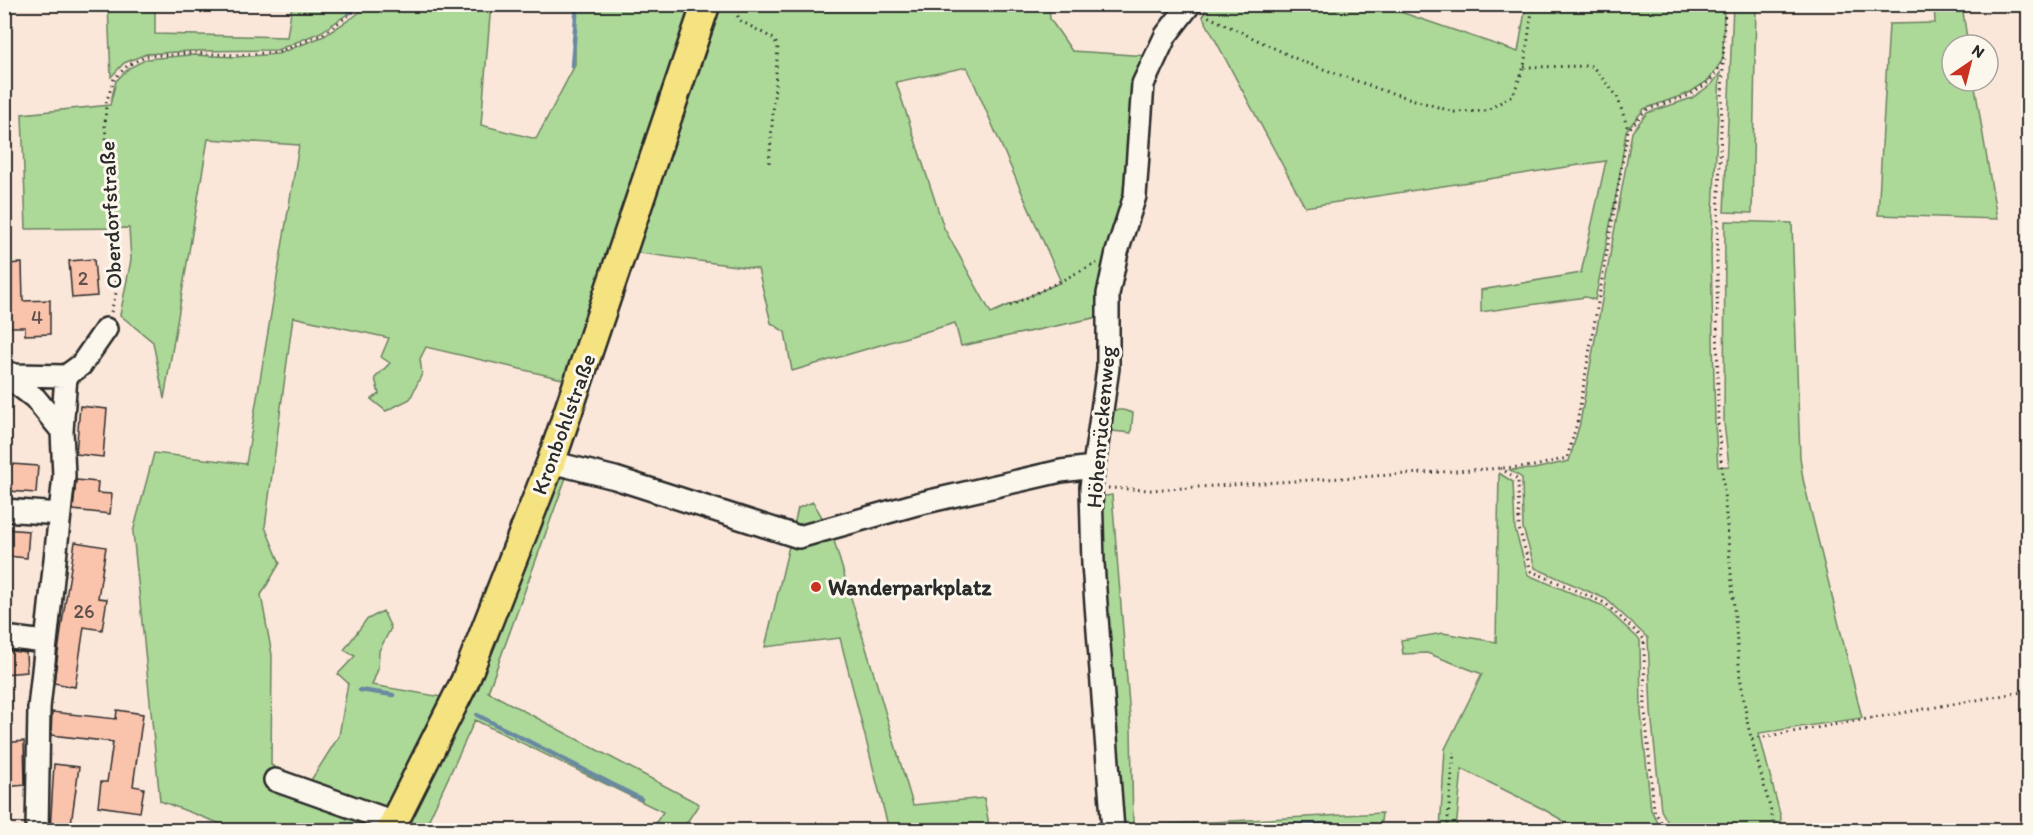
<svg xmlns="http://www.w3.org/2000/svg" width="2033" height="835" font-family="Itim,sans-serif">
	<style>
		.green { fill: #acd998; stroke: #6c8262; stroke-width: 1.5; fill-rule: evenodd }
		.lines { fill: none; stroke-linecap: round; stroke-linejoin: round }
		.stream { stroke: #6989a1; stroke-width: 4.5 }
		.building { fill: #fac3ac; stroke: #2b2b2b; stroke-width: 1.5 }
		.minor-casing { stroke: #2b2b2b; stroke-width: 26 }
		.major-casing { stroke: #2b2b2b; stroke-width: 32 }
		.path { stroke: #2b2b2b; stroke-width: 3; stroke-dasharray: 1.5 4.5; stroke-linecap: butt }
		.minor { stroke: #fbf7ec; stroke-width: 21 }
		.major { stroke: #f5e382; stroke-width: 27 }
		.poi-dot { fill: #c8321e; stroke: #fbf7ec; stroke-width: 2 }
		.labels { text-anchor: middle; stroke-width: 6; stroke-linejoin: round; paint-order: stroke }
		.number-label { font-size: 20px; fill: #5f514b }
		.street-label { font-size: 22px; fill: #2b2b2b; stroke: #fbf7ec }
		.poi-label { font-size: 22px; font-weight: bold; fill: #2b2b2b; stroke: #fbf7ec; text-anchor: start }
	</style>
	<rect width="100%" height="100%" fill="#fbe7d9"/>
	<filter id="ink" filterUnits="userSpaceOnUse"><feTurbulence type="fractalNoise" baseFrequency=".0167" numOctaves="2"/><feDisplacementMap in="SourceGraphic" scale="12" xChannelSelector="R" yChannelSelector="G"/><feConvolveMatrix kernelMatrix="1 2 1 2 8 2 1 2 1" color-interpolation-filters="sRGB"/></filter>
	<g filter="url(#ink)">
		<!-- green -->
		<path class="green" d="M491 4 481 125 536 139 575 65V5H698L571 381 426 347 420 359 422 374 410 399 386 411 371 399 379 394 375 378 390 363 381 357 389 338 293 317 265 527 280 563 261 595 272 655 271 765 308 785 339 736 348 683 338 674 355 656 344 650 366 620 383 611 391 628 379 651 378 669 372 685 448 698 392 830H237L160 801 133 532 154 453 246 464 299 145 208 139 164 399 153 342 120 315 131 260 129 228 26 229 22 114 110 105 116 81 129 68 147 59 190 55 236 57 278 54 324 36 352 18 369 5Z
			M108 5H155V34L287 37 292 5H361L321 32 277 50 190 51 146 54 124 63 111 77Z
			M711 5H1049L1050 19 1072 51 1148 56 1134 145 1103 316 961 346 955 323 792 371 785 332 771 323 758 269 632 252ZM967 67 1061 282 991 313 944 228 896 82Z
			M1197 5H1380L1518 52 1526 5H1724L1723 59 1709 80 1689 93 1644 109 1626 131 1619 180 1595 300 1586 297 1481 312V290L1581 273 1606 161 1305 207 1203 17 1206 11Z
			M1733 5H1756L1752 213 1724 212Z
			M1934 5H1962L1968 45H1952V81H1974L1997 219 1878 215 1889 24 1935 23Z
			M1720 73 1711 252 1715 424 1718 467 1729 466 1724 423 1725 221 1792 223 1800 457 1803 479 1862 718 1759 733 1781 818 1779 830H1672L1661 810 1651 712 1648 638 1606 599 1535 568 1523 528 1522 478 1510 470 1534 469 1569 461 1580 423 1632 132 1647 113 1692 98 1712 84Z
			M1113 410H1123L1133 413 1131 433 1112 431Z
			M556 469 568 472 488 692 699 804 682 830H651L663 812 475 720 424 830H406L458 711Z
			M1499 473 1513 482 1515 529 1528 575 1603 606 1640 640 1641 712 1651 810 1662 830H1579L1543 809 1462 769 1456 830H1440L1445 749 1482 674 1427 653 1403 654 1401 640 1443 633 1496 642Z
			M1112 495 1131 729 1133 826 1382 813 1380 830H1357L1356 828 1280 830H1120L1098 497Z
			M813 502 832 534 913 805 984 798 990 830H889L840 638 765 647 798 508Z"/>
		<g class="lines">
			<!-- stream -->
			<path class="stream" d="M349 13 360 4
				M572 66 577 4
				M360 690 393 695
				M477 715 641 799
				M1126 829 1331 824"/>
		</g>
		<!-- building -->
		<path class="building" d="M94 259 97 296 72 298 69 261Z
			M22 263 23 301 50 300V334L25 335V327H4L5 264Z
			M80 406 107 409 103 457 76 454Z
			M11 464 38 466 36 493 9 491Z
			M76 480 98 482 97 493 112 494 110 514 73 510Z
			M4 529 29 531 27 558 7 556 8 543H4Z
			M75 542 106 547 98 598 107 599 102 630 84 627 75 687 54 683 62 623Z
			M4 650 26 653 27 672 4 674Z
			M117 710 143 714 133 786 144 788 140 812 98 806 101 782H107L113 742 51 735 52 712 116 719Z
			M24 741 25 785 5 787 4 743Z
			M54 764 79 767 70 831H50Z"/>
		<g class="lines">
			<defs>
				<path id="minor" d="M4 372 16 375 66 376
					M4 374 35 398 62 431
					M551 462 615 478 799 537 917 504 1061 471 1093 467
					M4 510 60 514
					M4 637 45 642
					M275 780 394 822
					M37 830 39 708 64 476 62 431 66 376 81 365 106 329
					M1113 830 1093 564 1091 487 1108 368V294L1117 252 1135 196 1143 84 1166 35 1190 4"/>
				<path id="major" d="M390 830 465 681 551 462 706 4"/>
			</defs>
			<!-- minor casing -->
			<use href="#minor" class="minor-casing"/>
			<!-- major casing -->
			<use href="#major" class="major-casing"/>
			<!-- path -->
			<path class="path" d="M737 4 736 10 739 20 774 39 778 47 769 165
				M1725 4 1717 254 1718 424 1740 676 1748 726 1776 830
				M1203 14 1301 61 1382 90 1454 112 1486 111 1513 95 1524 67 1533 4
				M1524 67 1592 66 1617 96 1628 129
				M1010 306 1097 263
				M111 312 116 293 113 205 105 127 106 103 114 79 128 65 147 56 191 53 236 55 278 52 323 34 364 4
				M1500 468 1518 479 1519 528 1531 571 1605 603 1644 639 1645 711 1654 810 1666 830
				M1108 488 1151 490 1535 466 1567 458 1577 423 1628 130 1646 110 1690 95 1710 81 1725 59
				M1752 739 2028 691
				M1447 830 1454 752"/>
			<!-- minor -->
			<use href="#minor" class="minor"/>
			<!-- major -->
			<use href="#major" class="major"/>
		</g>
	</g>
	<!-- markers -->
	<circle class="poi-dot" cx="816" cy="587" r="6"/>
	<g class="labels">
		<!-- number labels -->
		<g class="number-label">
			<text x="83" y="285">2</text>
			<text x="37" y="324">4</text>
			<text x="84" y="618">26</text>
		</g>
		<!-- street labels -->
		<g class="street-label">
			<text transform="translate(110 215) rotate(-93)" y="8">Oberdorfstraße</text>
			<text transform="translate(563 424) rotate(-70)" y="8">Kronbohlstraße</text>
			<text transform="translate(1100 427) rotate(-85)" y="8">Höhenrückenweg</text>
		</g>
		<!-- poi labels -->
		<g class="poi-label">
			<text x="828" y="595">Wanderparkplatz</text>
		</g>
	</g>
	<!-- margin -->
	<rect width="2033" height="835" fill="none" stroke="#fbf7ec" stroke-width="24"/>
	<rect x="12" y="12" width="2009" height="811" fill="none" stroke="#2b2b2b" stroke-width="2" filter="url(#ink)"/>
	<!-- north arrow -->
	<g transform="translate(1970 63) rotate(35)"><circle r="28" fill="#fbf7ec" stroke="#a8a59f" stroke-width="1.5"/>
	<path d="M0-4.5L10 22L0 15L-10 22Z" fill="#c8321e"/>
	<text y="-9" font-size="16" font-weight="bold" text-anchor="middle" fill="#2b2b2b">N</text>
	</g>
</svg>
